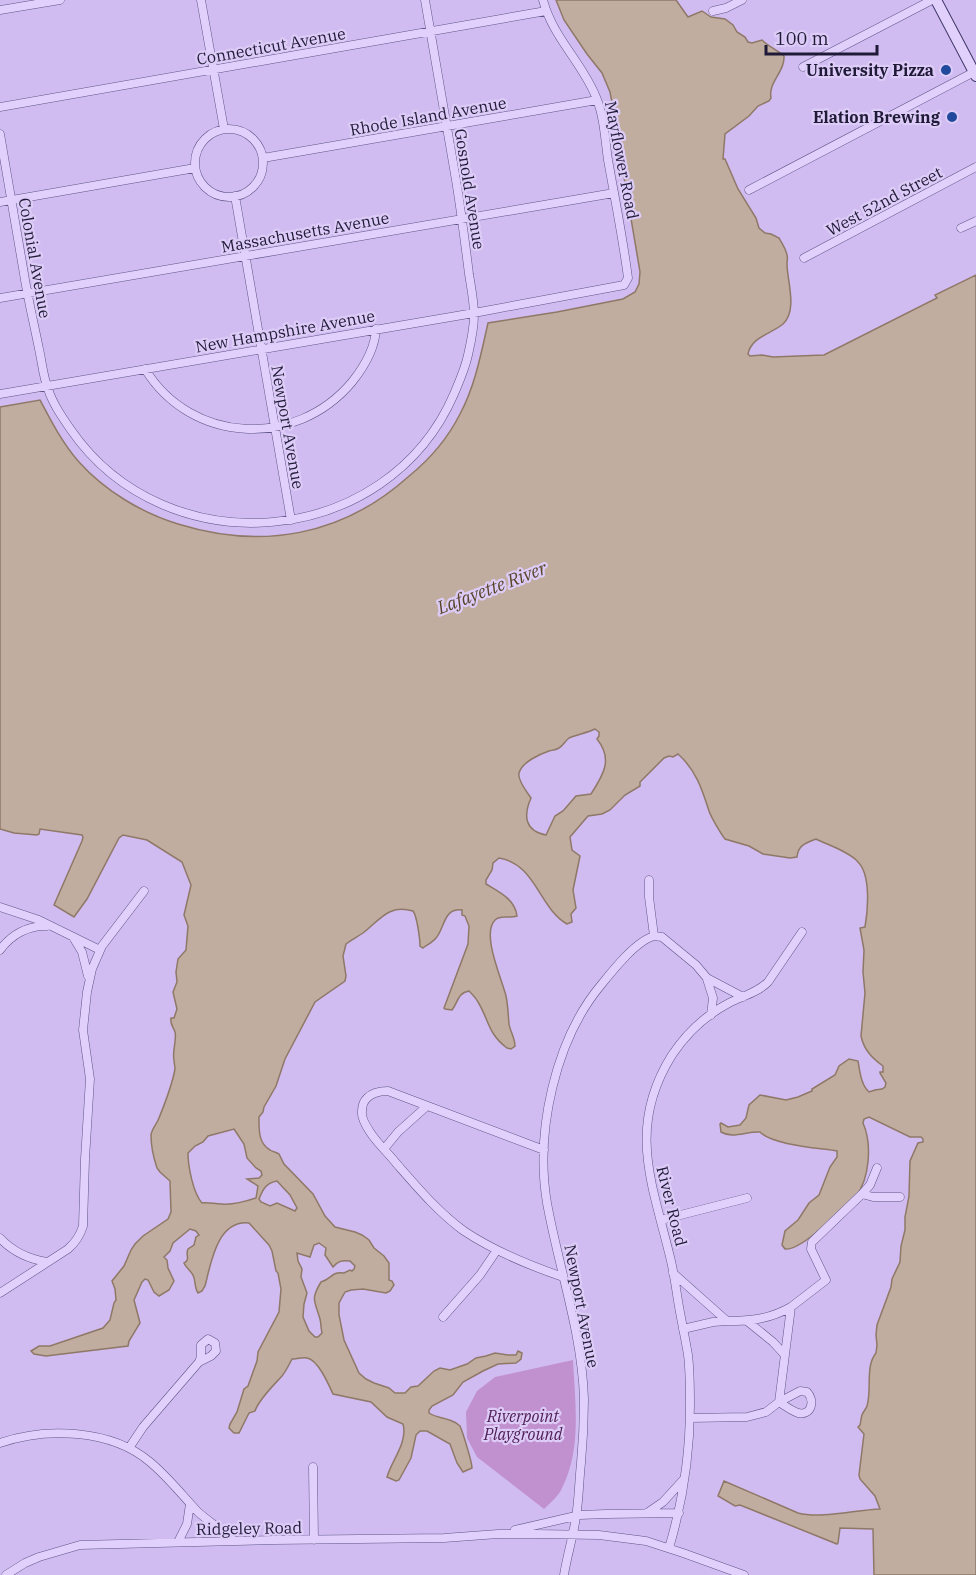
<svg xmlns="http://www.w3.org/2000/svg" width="976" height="1575" font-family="'IBM Plex Serif',serif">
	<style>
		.green { fill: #c190cf }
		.water { fill: #c1ada0; stroke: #8f7867; stroke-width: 1.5; fill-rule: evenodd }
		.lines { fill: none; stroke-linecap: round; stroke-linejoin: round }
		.street-casing { stroke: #5f5589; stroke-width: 9 }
		.secondary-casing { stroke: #41386a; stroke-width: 12 }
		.street { stroke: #e0d0fb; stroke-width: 8 }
		.secondary { stroke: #e0d0fb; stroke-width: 10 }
		.poi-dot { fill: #214a9c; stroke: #ddccf7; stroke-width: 2 }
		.labels { text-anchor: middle; stroke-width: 4.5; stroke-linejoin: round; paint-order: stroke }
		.street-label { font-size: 16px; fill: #1f1a37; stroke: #ddccf7 }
		.poi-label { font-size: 16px; font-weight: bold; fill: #1f1a37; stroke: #ddccf7; text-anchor: end }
		.park-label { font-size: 16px; font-style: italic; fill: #512055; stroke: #ddccf7 }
		.water-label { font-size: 18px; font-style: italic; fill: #584529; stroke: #ddccf7 }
	</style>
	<rect width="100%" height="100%" fill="#d0bcf0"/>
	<!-- green -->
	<path class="green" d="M573 1360C575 1402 582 1449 562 1488 559 1496 550 1503 544 1509L477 1457 467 1438 466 1412 477 1391 495 1377Z"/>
	<!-- water -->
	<path class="water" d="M556 0H676L688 17 702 11 711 17 725 19 733 25 737 32 745 37 748 42 752 43 762 40C769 47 777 50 784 56 785 72 768 82 771 98L769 101 758 106 749 116 725 134 723 159H725L738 189 756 218 759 228 765 233 771 234 779 238C782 243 786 249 787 255 788 259 787 259 787 264 787 281 798 310 783 324 771 334 751 337 748 354L750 356 762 355 773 357 824 355 937 298 935 295 976 275V1575H874L873 1529 840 1528 838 1543 837 1544 740 1505 735 1506 718 1496 724 1481 798 1513C821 1519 855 1510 880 1509L875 1496 860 1479 859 1475 864 1434 858 1427 860 1425C861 1421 861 1418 862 1415 863 1412 866 1409 867 1406 872 1390 865 1366 876 1353L877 1345 876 1335 877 1325 891 1287 892 1279 900 1262 901 1246 905 1230V1217L909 1196 910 1161 918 1143 923 1142V1139L921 1137H910L869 1117 864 1119 863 1123C872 1143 870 1178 856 1196 842 1209 802 1251 785 1249L782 1245 785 1231 798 1220 809 1203 819 1195 830 1167 837 1157V1151C819 1148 772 1145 760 1132 747 1131 733 1139 721 1132L720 1124 721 1123 728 1127 740 1125 746 1118 749 1105 760 1095 786 1100 798 1097 812 1091V1089L835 1075 839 1066 849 1059 858 1061C860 1072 861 1085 869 1092L875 1090 882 1089 885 1087 886 1083 880 1073V1072H883V1066C872 1058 864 1050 861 1036L865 993 863 972 864 950 860 928 865 927C868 910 871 875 858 862 850 852 828 845 816 839 806 843 798 845 797 857L790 858 763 854 749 846 725 839C721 834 711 817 709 811 702 789 696 770 678 754L673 757 669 756 664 758 640 782V786L625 795 610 810 602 814 588 816 570 837 572 850 580 856 573 890 576 908 571 914 572 922 567 924C539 908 536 864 499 858L493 863 492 870 486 880V884C499 892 515 899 517 916 509 919 501 914 495 920 481 934 502 979 506 996 508 1005 508 1014 509 1024 510 1031 515 1038 515 1046L511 1049 507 1048C488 1034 489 1020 478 1002 476 998 472 994 469 991 457 993 458 1003 452 1010L445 1009 444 1008 468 944 469 926 465 916 462 915V910C443 908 445 928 436 938 433 942 427 945 423 948L420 946C420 939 417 916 413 911 388 904 380 920 363 933 357 937 351 940 346 944L343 956 346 976 345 981 315 1002 285 1059 276 1086 264 1107 263 1112 259 1117C259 1129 258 1143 270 1150 273 1152 276 1152 279 1154L284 1164 313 1194 325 1216 335 1227 355 1232 362 1235 369 1240 374 1248 384 1256 389 1263V1280L392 1281 394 1285 390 1291 386 1293 363 1289 351 1290 345 1292 339 1303V1315L344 1340 359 1373 366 1379 374 1383 389 1388 395 1393H405L411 1387 418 1386 434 1371 440 1368 450 1370 467 1364 476 1358 486 1356 495 1353 508 1355H516L518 1351 522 1353 521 1359 516 1363 498 1364 483 1371 463 1382 453 1395 432 1406 429 1410V1413C436 1418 444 1417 452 1421 455 1422 458 1424 460 1426 463 1433 472 1462 472 1468L463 1472 457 1463 450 1444 427 1431H420L416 1435 411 1458 399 1480 396 1481 387 1477C392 1460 408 1442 403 1424L387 1417 371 1402 333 1394C328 1383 318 1360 307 1358 302 1357 296 1359 292 1359 289 1365 286 1371 282 1376 273 1386 259 1399 255 1411L249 1413 239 1433H234L229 1428 230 1424 237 1412 244 1389 248 1386 257 1361 258 1352 279 1312 281 1289 278 1273 276 1271 272 1251 269 1245 249 1223C217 1220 211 1263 205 1286L202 1291 198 1293C194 1287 196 1281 193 1275 190 1270 186 1268 184 1263 191 1259 185 1255 188 1249L194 1245 196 1237 199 1235 196 1231 190 1229 173 1243 170 1251 164 1257 167 1260 168 1268 174 1281 169 1290 159 1296 154 1292 148 1280 145 1279 142 1282 134 1300 140 1323 129 1341 128 1346 46 1356 34 1354 31 1351 39 1346H50L103 1328 110 1320 114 1303 116 1300 115 1289 112 1281 124 1266 131 1250 135 1244 143 1236 168 1219 171 1212 170 1181 160 1172 157 1168C154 1159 151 1145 151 1135 152 1128 157 1124 159 1118 165 1103 172 1086 175 1069 175 1066 174 1063 174 1060 172 1051 177 1040 175 1032 173 1026 170 1025 171 1018H174L177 1009 173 992 177 982 176 972 178 959 186 950 188 926 184 915 191 885 182 862 147 840 123 835 119 838 87 899 74 917 54 905 82 841 83 837 82 835 40 829 39 834 37 835 14 833 0 829V407L40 400C51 421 63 444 79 462 105 491 142 513 178 524 262 550 342 536 408 477 429 460 448 438 460 414 475 386 481 354 488 323L557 312 623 299 635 292 639 284 640 272 623 171 621 151 610 92 602 73 587 54 564 20ZM595 729 599 732V736L597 739C613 759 604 774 591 794L576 796 563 811 555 816 546 835C525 831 523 816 531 798 527 792 517 780 519 773 522 762 540 754 549 751 555 749 553 751 559 748 563 746 565 741 569 738 578 734 587 733 595 729ZM234 1129 244 1144 247 1158 256 1168 261 1171 262 1175 259 1178 247 1179 258 1186 256 1198C247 1201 231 1205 222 1204 214 1204 209 1202 202 1203 193 1193 188 1166 188 1153L195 1146 203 1142 208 1136ZM277 1181 290 1195 297 1208 295 1211 277 1203 270 1206 261 1202 259 1199C263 1189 266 1183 277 1181ZM319 1243 326 1248 325 1255 333 1267C338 1261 342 1260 350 1261L355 1266 354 1269 352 1271 350 1270 344 1273C331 1271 332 1279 321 1282 310 1300 315 1301 320 1319 321 1323 321 1329 322 1333L318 1337H315L309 1331 303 1317 304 1304 307 1293 301 1277 302 1269 298 1261 297 1253 310 1257 314 1245Z"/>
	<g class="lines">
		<defs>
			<path id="street" d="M201 0 224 129
				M0 10 60 0
				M713 11 726 8 742 0
				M803 67 932 0
				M0 107 546 11
				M195 163a34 34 0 1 1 68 0a34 34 0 1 1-68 0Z
				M0 134C8 181 16 227 24 274 28 299 34 324 39 349 42 362 43 376 48 389 53 404 62 417 71 430 167 568 387 549 454 394 459 382 465 369 468 355 471 342 474 328 474 315 474 301 471 287 469 274 465 242 461 211 456 180 446 120 435 60 425 0
				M263 158 597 100
				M749 190 976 71
				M235 196 291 520
				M0 202 195 168
				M961 228 976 221
				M804 258 976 167
				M0 298 614 193
				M145 369C191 444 296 449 352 382 364 367 375 348 376 329
				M0 394 474 313 624 285 628 278C623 239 615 199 608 160 605 139 604 116 596 97 582 62 553 38 543 0
				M649 880V897L654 936
				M0 907 39 920 100 950
				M654 936 662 937 696 965 707 978 743 997
				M73 937 82 952 88 976
				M0 950C11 935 28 925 47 926
				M707 979 713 998 711 1015
				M384 1149 398 1132 427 1106
				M544 1150 388 1091C380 1091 373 1092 367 1098 364 1101 362 1106 362 1111 361 1117 366 1126 370 1132 377 1143 388 1153 396 1163 417 1187 438 1212 464 1231 494 1251 528 1265 563 1277
				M862 1194 870 1185 877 1168
				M661 1220 747 1198
				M0 1238C12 1251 29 1259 47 1262
				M673 1273 727 1321C751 1321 770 1319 791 1307
				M0 1293 68 1249C76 1242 80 1236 83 1226L85 1159 90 1079 83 1030 87 992 92 969 102 946 144 891
				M443 1317 480 1275 497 1250
				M747 1321 773 1342 784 1354
				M683 1329 713 1322 727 1321
				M208 1339 215 1343 216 1351 211 1356 199 1362 201 1357V1345Z
				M800 1391 807 1392C815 1400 812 1416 798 1413 792 1411 785 1406 779 1402Z
				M690 1418 747 1417 766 1412 779 1402 791 1307 826 1280 811 1249 812 1242 862 1194 873 1197H900
				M0 1443C46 1427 111 1429 150 1462 168 1477 182 1495 198 1512 209 1522 223 1530 234 1541
				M129 1448 143 1427 199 1362
				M313 1467 314 1540
				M647 1513 663 1502 684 1479
				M515 1530 580 1515 606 1514 679 1513
				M178 1542 187 1524 190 1504
				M669 1548C683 1501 690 1454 690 1405 690 1388 690 1371 688 1355 685 1337 681 1319 678 1301 676 1288 674 1274 671 1261 653 1185 626 1128 672 1055 686 1034 706 1015 729 1003 743 996 757 993 768 982L802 932
				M6 1575 25 1563 39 1557 80 1545 274 1540 444 1538 498 1534H535L599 1535 646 1541 683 1553 744 1575
				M564 1575C567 1556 573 1537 576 1517 579 1499 579 1481 581 1463 583 1442 584 1421 584 1399 582 1333 559 1269 547 1203 535 1132 555 1040 601 985 613 970 636 941 654 936"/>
			<path id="secondary" d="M936 0 976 76"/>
		</defs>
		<!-- street casing -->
		<use href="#street" class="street-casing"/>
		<!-- secondary casing -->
		<use href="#secondary" class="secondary-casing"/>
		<!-- street -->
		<use href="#street" class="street"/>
		<!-- secondary -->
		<use href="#secondary" class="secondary"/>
	</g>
	<!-- markers -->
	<g class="poi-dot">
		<circle cx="946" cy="70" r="6"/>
		<circle cx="952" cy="117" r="6"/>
	</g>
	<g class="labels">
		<!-- street labels -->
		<g class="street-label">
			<text transform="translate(271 46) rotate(-10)" y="6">Connecticut Avenue</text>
			<text transform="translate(428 116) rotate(-10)" y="6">Rhode Island Avenue</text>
			<text transform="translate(622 160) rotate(79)" y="6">Mayflower Road</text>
			<text transform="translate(470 189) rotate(81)" y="6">Gosnold Avenue</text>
			<text transform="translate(884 201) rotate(-28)" y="6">West 52nd Street</text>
			<text transform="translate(305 232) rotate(-10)" y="6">Massachusetts Avenue</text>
			<text transform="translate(35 258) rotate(80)" y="6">Colonial Avenue</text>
			<text transform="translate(285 331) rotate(-10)" y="6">New Hampshire Avenue</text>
			<text transform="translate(288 427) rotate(80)" y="6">Newport Avenue</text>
			<text transform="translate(672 1206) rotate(76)" y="6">River Road</text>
			<text transform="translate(582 1306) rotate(79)" y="6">Newport Avenue</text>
			<text transform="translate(249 1528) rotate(-1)" y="6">Ridgeley Road</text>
		</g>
		<!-- poi labels -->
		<g class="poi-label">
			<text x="934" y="76">University Pizza</text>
			<text x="940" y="123">Elation Brewing</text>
		</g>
		<!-- park labels -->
		<g class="park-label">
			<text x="523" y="1422">Riverpoint<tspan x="523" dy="18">Playground</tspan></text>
		</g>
		<!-- water labels -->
		<g class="water-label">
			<text transform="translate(492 588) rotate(-21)" y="6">Lafayette River</text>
		</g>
	</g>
	<!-- scale -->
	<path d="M766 45v9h111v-9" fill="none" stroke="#1f1a37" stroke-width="3"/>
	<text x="775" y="45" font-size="18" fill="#1f1a37" stroke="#ddccf7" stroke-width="4.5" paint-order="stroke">100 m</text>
</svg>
